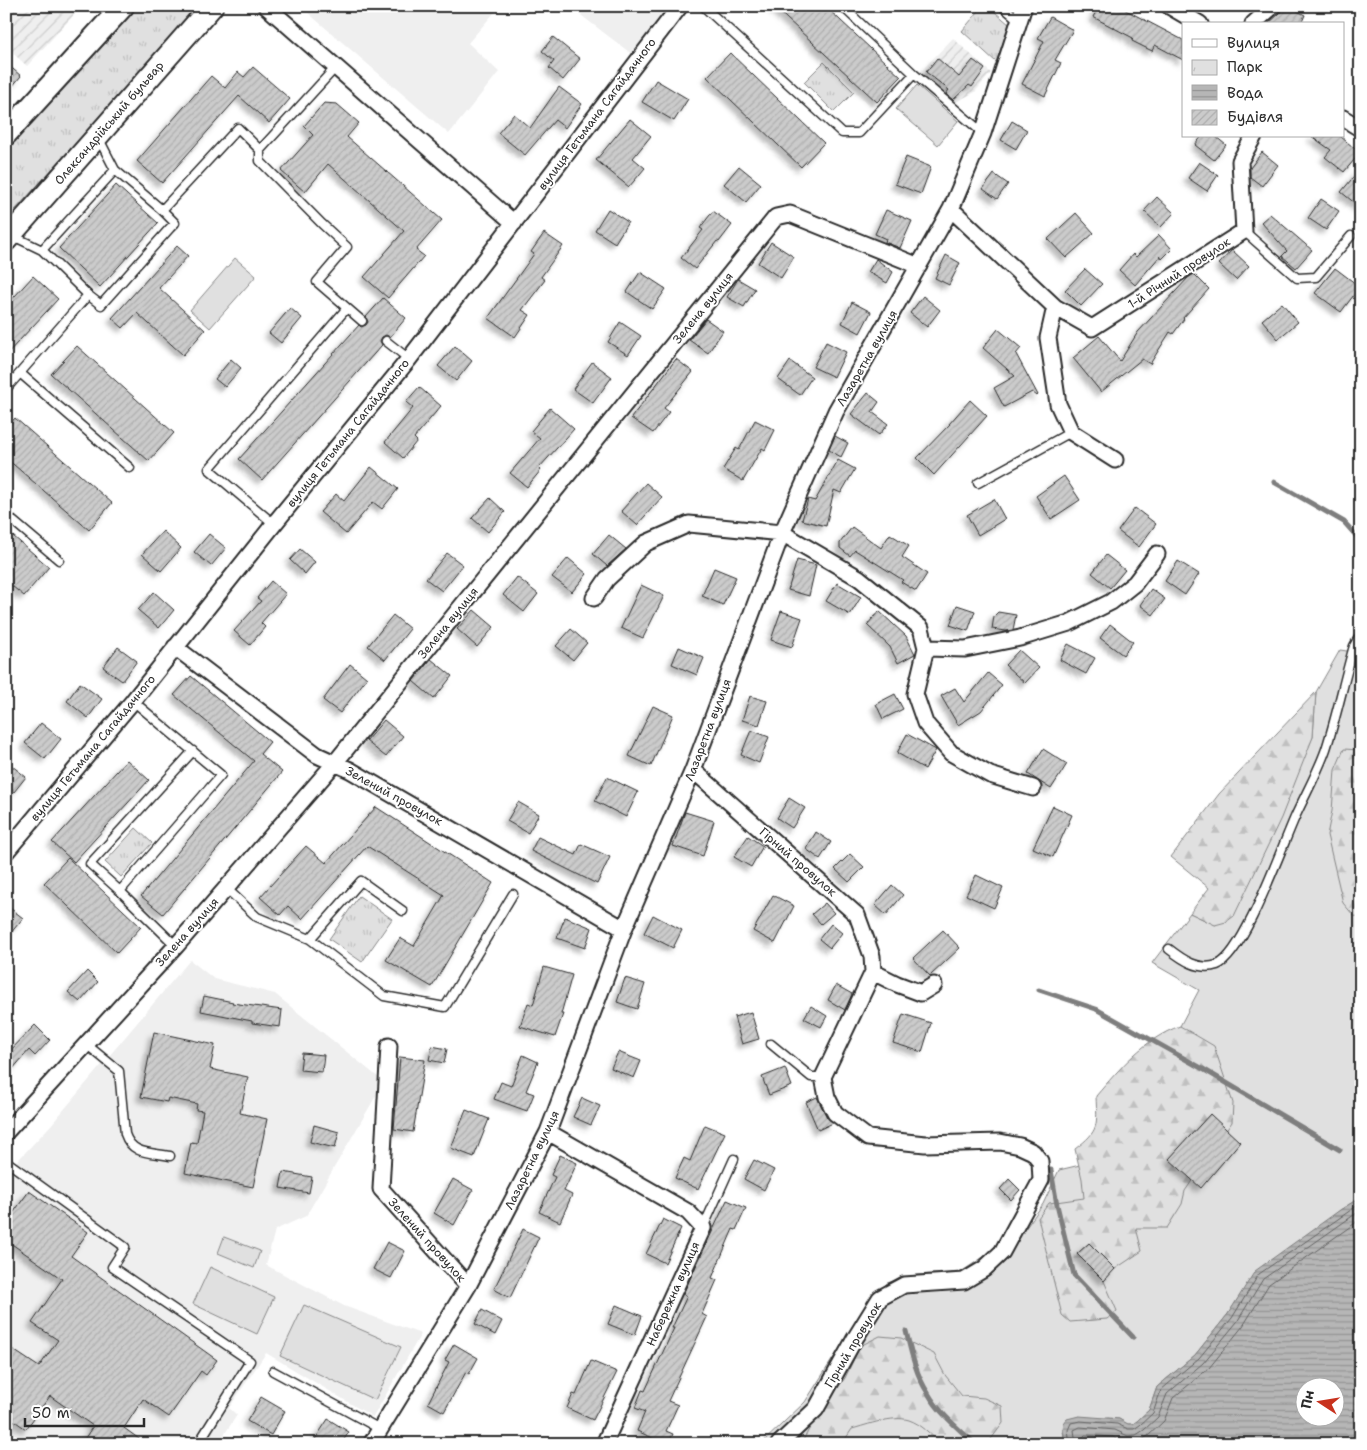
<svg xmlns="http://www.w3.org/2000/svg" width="1367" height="1450" font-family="'Shantell Sans',sans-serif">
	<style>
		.built { fill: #efefef }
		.industrial { fill: url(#industrial-furrows) }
		.grass { fill: #e0e0e0; stroke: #868686 }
		.forest { fill: url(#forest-firs); stroke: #868686 }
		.park { fill: url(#park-tufts); stroke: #868686 }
		.water { fill: url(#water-rules); stroke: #7e7e7e; fill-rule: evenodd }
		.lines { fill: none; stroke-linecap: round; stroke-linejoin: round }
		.shore { stroke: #636363; stroke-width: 1 }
		.stream { stroke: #7e7e7e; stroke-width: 5 }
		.building { fill: url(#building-hatch); stroke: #2b2b2b; filter: url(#shadow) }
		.lane-casing { stroke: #2b2b2b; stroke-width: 11 }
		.street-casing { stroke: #2b2b2b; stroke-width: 19 }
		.secondary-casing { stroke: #2b2b2b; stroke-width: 25 }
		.lane { stroke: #fff; stroke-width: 8 }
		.street { stroke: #fff; stroke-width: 15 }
		.secondary { stroke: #fff; stroke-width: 21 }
		.labels { text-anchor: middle; stroke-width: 4; stroke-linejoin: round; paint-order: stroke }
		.street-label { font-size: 12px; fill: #2b2b2b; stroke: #fff }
	</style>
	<defs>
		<pattern id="industrial-furrows" width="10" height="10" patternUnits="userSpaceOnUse" patternTransform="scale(1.25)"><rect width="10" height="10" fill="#efefef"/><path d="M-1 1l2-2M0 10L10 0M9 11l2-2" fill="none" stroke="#cdcdcd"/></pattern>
		<pattern id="forest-firs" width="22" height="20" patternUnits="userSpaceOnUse" patternTransform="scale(1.25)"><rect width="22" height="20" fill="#e0e0e0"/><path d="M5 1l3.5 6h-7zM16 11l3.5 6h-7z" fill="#c0c0c0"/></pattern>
		<pattern id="park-tufts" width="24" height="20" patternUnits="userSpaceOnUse" patternTransform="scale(1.25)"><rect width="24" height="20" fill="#e0e0e0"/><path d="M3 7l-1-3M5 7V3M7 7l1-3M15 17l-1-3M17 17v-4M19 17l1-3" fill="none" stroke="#c0c0c0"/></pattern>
		<pattern id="water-rules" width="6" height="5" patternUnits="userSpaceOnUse" patternTransform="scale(1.25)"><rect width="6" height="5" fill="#b6b6b6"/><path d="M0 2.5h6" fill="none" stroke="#949494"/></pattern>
		<pattern id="building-hatch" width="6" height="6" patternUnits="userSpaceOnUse" patternTransform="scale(1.25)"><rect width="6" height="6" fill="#cbcbcb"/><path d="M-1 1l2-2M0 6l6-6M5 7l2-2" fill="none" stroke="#aeaeae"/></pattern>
		<filter id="shadow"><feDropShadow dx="-4.5" dy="4.5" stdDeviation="2.5" flood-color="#0004"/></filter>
	</defs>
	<rect width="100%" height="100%" fill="#fff"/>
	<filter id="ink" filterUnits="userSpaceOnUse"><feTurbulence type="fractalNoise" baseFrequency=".02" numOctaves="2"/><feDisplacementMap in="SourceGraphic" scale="10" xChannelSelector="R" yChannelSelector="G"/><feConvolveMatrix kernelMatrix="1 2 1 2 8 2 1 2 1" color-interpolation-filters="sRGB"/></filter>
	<g filter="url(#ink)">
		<!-- built -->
		<path class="built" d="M300 6H500L468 43 499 72 449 134Z
			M569 6H676L637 58Z
			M190 960 214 979 275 994 384 1082 306 1216 275 1230 266 1265 344 1306 421 1334 373 1417 266 1353 229 1408 237 1415 218 1444H6V1173L51 1125Z"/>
		<!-- industrial -->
		<path class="industrial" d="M6 6H82L27 66 6 47Z
			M953 38 991 73 975 92 954 103 920 72Z"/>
		<!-- grass -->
		<path class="grass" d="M917 85 958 121 938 145 896 109Z
			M235 258 256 276 210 328 190 310Z
			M1340 650 1361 653V1197L1340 1210 1238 1299 1228 1314 1195 1355 1157 1387 1149 1410 1137 1421 1133 1424H1127L1119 1419 1108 1418 1063 1430 1065 1444H761L805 1402 868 1304 887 1283 916 1275 961 1272 1025 1229 1043 1204 1059 1170 1080 1165 1180 1026 1199 990 1152 963 1190 913 1216 925 1313 737 1316 692Z
			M224 1237 260 1251 254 1268 218 1253Z
			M210 1267 274 1297 257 1334 193 1304Z
			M304 1305 401 1347 375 1400 280 1356Z"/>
		<!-- forest -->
		<path class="forest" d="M1316 692 1313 737 1281 818 1234 916 1226 922 1215 925 1190 913 1209 888 1171 857 1219 794Z
			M1344 749 1359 750 1361 751V917L1354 916 1343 903 1327 835 1332 811 1335 770Z
			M1180 1026 1214 1046 1233 1103 1232 1122 1185 1191 1182 1204 1167 1228H1136L1142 1251 1115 1269 1089 1243 1077 1254 1104 1281 1117 1311 1107 1319 1070 1322 1062 1315 1038 1218 1049 1203 1084 1198 1082 1179 1075 1149C1100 1130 1097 1126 1096 1096 1120 1068 1144 1039 1180 1026Z
			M880 1336 901 1338 934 1354 945 1375 962 1396 984 1398 1002 1406 1003 1423 989 1442 990 1444H940C932 1435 921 1424 909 1420 893 1415 867 1425 852 1429L842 1444H801L813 1422 845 1378 860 1346Z"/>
		<!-- park -->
		<path class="park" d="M137 6H200L6 220V149Z
			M983 6H988L1010 25 996 62 962 31Z
			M824 62 854 92 834 112 804 82Z
			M136 828 152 843 121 877 105 862Z
			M359 896 392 919 362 962 329 939Z"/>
		<!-- water -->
		<path class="water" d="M1361 1197V1444H1065L1063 1430 1064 1423 1067 1419 1079 1416 1119 1419 1128 1424H1133L1137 1421 1149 1410 1157 1387 1195 1355 1228 1314 1255 1271 1340 1210ZM1304 1388H1334V1418H1304Z"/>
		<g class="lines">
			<!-- shore -->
			<path class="shore" d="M1070 1444 1068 1430 1071 1423 1080 1421 1117 1424 1128 1429H1134L1140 1425 1153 1413 1161 1390 1199 1358 1232 1318 1259 1274 1361 1203
				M1076 1444 1074 1430 1080 1427 1115 1430 1128 1436 1136 1435 1144 1430 1158 1417 1167 1394 1203 1363 1237 1322 1263 1279 1361 1210
				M1084 1444 1083 1437 1085 1435 1113 1437 1121 1442 1128 1443 1139 1442 1148 1436 1164 1421 1173 1398 1209 1368 1243 1326 1269 1284 1361 1219"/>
			<!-- stream -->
			<path class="stream" d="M1274 482 1344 522 1361 541
				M1039 990 1096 1009 1203 1069 1340 1150
				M1051 1170 1057 1205 1074 1275 1133 1337
				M906 1331C911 1352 916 1375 928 1393 939 1413 959 1429 975 1444"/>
		</g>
		<!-- building -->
		<path class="building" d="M773 6H825L901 77 877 102Z
			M1099 6H1118L1183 40V60L1155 45 1152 51 1132 41 1133 38 1093 17Z
			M1282 6H1288L1305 15 1301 24H1268L1280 13Z
			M1050 17 1073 30 1055 60 1061 63 1045 96 1022 84 1044 41 1038 38Z
			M553 37 580 59 563 80 549 68 554 61 542 51Z
			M730 53 824 143 801 167 707 77Z
			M937 58 959 77 973 60 985 69 972 87 969 85 953 100 946 94 949 90 926 72Z
			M6 63 21 76 6 94Z
			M253 67 290 99 269 123 239 96 162 183 137 161 211 76 225 88 238 72 244 77Z
			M656 80 688 99 674 121 642 102Z
			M559 87 582 104 565 128 555 120 525 155 498 133 514 114 530 128Z
			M324 103 337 104 359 123 347 137 442 220 416 250 424 256 388 298 364 277 404 231 328 164 305 192 281 171 313 135 304 126Z
			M630 119 651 136 633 158 645 168 629 187 596 160Z
			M1012 121 1027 130 1016 149 1001 140Z
			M1202 136H1215L1226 145 1214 160 1195 145Z
			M1311 136H1340L1360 153 1344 172 1325 157 1331 150Z
			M1262 152 1278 165 1262 186 1250 177V168Z
			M906 157 931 167 921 194 895 184Z
			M1199 162 1218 175 1207 191 1188 178Z
			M739 166 761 184 746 202 724 184Z
			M1361 168V208L1341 192Z
			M994 174 1008 184 997 199 983 189Z
			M116 185 158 223 100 287 59 248Z
			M1157 197 1174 213 1161 227 1144 211Z
			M1321 199 1339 211 1326 230 1308 218Z
			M608 209 628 222 615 243 595 230Z
			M886 210 912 221 900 248 885 242 886 239 875 234Z
			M713 211 732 225 719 242 717 241 695 269 681 258 703 230 700 228Z
			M1076 213 1094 233 1066 258 1048 239Z
			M1270 214 1312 250 1296 268 1282 256 1287 251 1261 222Z
			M544 233 563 246 541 277 545 280 522 310 530 315 515 337 488 318 534 254 531 252Z
			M1159 235 1172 249 1162 259 1160 256 1135 285 1119 270 1133 254 1136 257Z
			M771 242 794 257 781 278 758 263Z
			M177 246 188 256 159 288 205 330 183 355 137 313 123 328 112 318Z
			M1232 250 1249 266 1236 280 1219 264Z
			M946 255 960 263 949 285 935 278Z
			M876 259 893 272 887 283 868 272Z
			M1335 268 1360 287 1341 312 1315 293Z
			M1085 269 1102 284 1081 306 1065 290Z
			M640 272 666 289 652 309 627 292Z
			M1194 274 1209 289 1183 318 1184 319 1173 334 1170 332 1150 364 1142 359 1101 392 1073 358 1099 336 1120 361 1138 332 1188 278Z
			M33 276 58 299 6 355V306Z
			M738 279 755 289 744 307 727 297Z
			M923 296 940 310 927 327 910 313Z
			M383 298 406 318 390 337 386 335 382 337 380 341 382 345 262 480 239 459 359 325 361 327 366 325 368 322 366 317Z
			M852 302 871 312 860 333 842 323Z
			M1282 303 1298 322 1278 339 1262 320Z
			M290 308 302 318 281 343 269 333Z
			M706 319 723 331 708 353 689 340Z
			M620 322 641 336 628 355 608 342Z
			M998 329 1021 348 1016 354 1038 395 1037 396 1032 392 1004 407 994 388 1015 376 983 348Z
			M826 342 846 352 834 377 813 367Z
			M77 346 174 433 149 461 51 374Z
			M455 346 472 361 456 381 438 366Z
			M231 359 241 368 225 387 215 379Z
			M676 359 693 372 664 408 669 412 653 433 631 418Z
			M790 361 812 377 800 395 778 379Z
			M592 362 612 377 593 403 573 389Z
			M419 387 441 406 414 438 417 441 403 458 385 442 413 408 406 402Z
			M868 393 879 402 872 412 888 424 879 435 851 414Z
			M970 400 987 416 934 475 917 458 950 424H949Z
			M550 408 574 429 539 468 541 470 527 487 510 473 540 438 531 431Z
			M15 418 112 503 89 530 6 458V428Z
			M755 420 775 430 765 450 762 448 743 481 723 469 736 448 739 450Z
			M835 436 848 443 841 457 829 450Z
			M838 460 855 469 841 493 834 490 826 526 802 520 808 499 815 501Z
			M371 467 398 489 382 509 373 502 346 534 320 512 336 494 344 501Z
			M1064 476 1080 500 1051 519 1036 496Z
			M646 483 662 497 637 525 621 511Z
			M490 498 505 512 488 532 472 518Z
			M994 499 1005 519 978 535 967 515Z
			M1135 508 1156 524 1139 547 1118 531Z
			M852 527 881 548 890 534 909 546 902 557 927 574 916 591 901 582 903 580 855 550 850 556 840 548V543Z
			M6 530 49 567 24 596 6 581Z
			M163 531 181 548 161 571 142 554Z
			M209 534 226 548 211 566 194 552Z
			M609 535 626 549 607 566 593 554Z
			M300 549 315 562 305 574 290 560Z
			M447 553 463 565 442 591 426 579Z
			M1106 555 1125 570 1110 588 1092 573Z
			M568 558 587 574 572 592 552 577Z
			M797 560 816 565 809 596 788 590Z
			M1178 561 1199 574 1185 595 1165 581Z
			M714 568 736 577 723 605 702 596Z
			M517 577 538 594 524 612 503 595Z
			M271 581 286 594 261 623 265 627 250 645 234 631 261 601 257 598Z
			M837 583 861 597 850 615 826 601Z
			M641 585 664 596 643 638 621 628Z
			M1151 589 1165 599 1153 615 1140 605Z
			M154 592 174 610 159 628 138 610Z
			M957 605 975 611 968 631 950 625Z
			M474 610 494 627 477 647 457 629Z
			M781 611 802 618 792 647 771 640Z
			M879 611 906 636 915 654 898 663 890 647 867 625Z
			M998 612 1016 615 1013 630 1006 631 992 629 994 616Z
			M393 615 410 629 385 660 368 646Z
			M1110 624 1133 642 1123 655 1100 638Z
			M571 629 587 643 573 660 556 646Z
			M1068 644 1095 658 1086 674 1060 660Z
			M118 647 137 661 122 681 103 667Z
			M679 647 704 658 697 675 672 664Z
			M1019 650 1039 668 1025 683 1005 665Z
			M431 659 452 676 434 699 413 681Z
			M350 664 367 678 340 713 323 700Z
			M988 673 1002 685 981 711 958 725 941 696 955 688 964 702Z
			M191 676 270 742 260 754 282 772 163 914 141 896 254 761 174 695Z
			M80 683 102 699 88 718 67 701Z
			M895 694 903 709 883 719 876 704Z
			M750 696 767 701 759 725 742 720Z
			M653 706 673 715 651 766 629 756Z
			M384 720 403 736 386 757 366 741Z
			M41 723 61 739 45 759 25 743Z
			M751 730 769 737 759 763 741 755Z
			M907 734 936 750 925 769 897 753Z
			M1043 749 1067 764 1051 789 1028 774Z
			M127 760 149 780 74 862 52 842Z
			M6 761 26 777 14 792 6 785Z
			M607 777 638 792 626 817 595 801Z
			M789 798 805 808 792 828 777 818Z
			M518 802 539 814 528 833 507 821Z
			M1053 806 1072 815 1053 857 1033 848Z
			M376 807 493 883 432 987 386 960 400 938 414 946 444 895 367 846 302 919 288 906 280 915 260 897 306 846 326 863Z
			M685 812 714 821 703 856 673 846Z
			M816 832 831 842 820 859 806 849Z
			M748 836 763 846 751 867 734 857Z
			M538 837 576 855 581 844 610 857 597 884 531 851Z
			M850 854 864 867 849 882 835 869Z
			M68 858 141 927 117 953 44 883Z
			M976 875 1003 888 994 908 966 895Z
			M892 885 903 895 886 915 875 905Z
			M773 895 794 906 775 943 753 931Z
			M825 903 834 913 821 924 812 914Z
			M6 905 23 918 6 939Z
			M653 915 682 930 673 948 644 933Z
			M565 917 592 928 585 948 557 938Z
			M831 924 842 933 830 948 819 939Z
			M943 930 960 948 930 976 913 958Z
			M544 967 572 975 561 1014H563L555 1037 520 1026 528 1003 533 1005Z
			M87 971 98 982 80 1002 68 992Z
			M625 978 645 984 637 1009 617 1002Z
			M836 985 852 994 845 1010 828 1000Z
			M204 996 233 1002 232 1003 282 1010 280 1027 252 1023V1021L201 1011Z
			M811 1006 827 1016 821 1027 804 1018Z
			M751 1012 759 1039 742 1044 734 1017Z
			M903 1014 931 1023 922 1052 893 1043Z
			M35 1025 50 1040 35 1056 29 1050 6 1077V1055Z
			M154 1032 215 1045 210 1069 248 1077 240 1113 267 1119 253 1187 185 1173 191 1142 197 1143 203 1111 196 1110 197 1104 168 1098 167 1102 141 1097Z
			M432 1046 447 1049 444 1063 429 1060Z
			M618 1052 641 1061 634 1078 611 1068Z
			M302 1053 324 1055 322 1072 300 1070Z
			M523 1055 538 1062 526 1091 534 1094 527 1111 494 1099 501 1082 511 1086Z
			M400 1057 425 1060 413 1132 394 1129Z
			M785 1068 792 1086 769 1095 762 1077Z
			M817 1097 827 1117 833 1123 818 1130 806 1102Z
			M582 1098 600 1106 591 1125 573 1117Z
			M466 1110 489 1119 474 1157 451 1148Z
			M1210 1114 1240 1142 1201 1188 1169 1159Z
			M314 1125 339 1132 335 1148 310 1142Z
			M705 1125 725 1133 698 1189 675 1178 684 1158 690 1161Z
			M560 1155 577 1163 564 1191 572 1195 560 1222 539 1212 555 1177 551 1175Z
			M754 1160 774 1170 764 1190 744 1179Z
			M283 1172 312 1177 309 1193 280 1188Z
			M453 1179 473 1190 454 1225 434 1213Z
			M1009 1179 1020 1190 1011 1200 1000 1189Z
			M29 1191 88 1232 71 1256 217 1360 206 1375 201 1371 169 1417 143 1399 124 1428 146 1444H81L93 1426 50 1396 26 1429 6 1415V1345L39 1367 58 1340 32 1323 62 1279 6 1240V1223Z
			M727 1200 746 1208 736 1230 733 1229 712 1278 717 1280 702 1314 707 1317 668 1401 678 1405 666 1431 673 1434 669 1444H666L637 1431 645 1412 635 1408 642 1390 645 1391 674 1328H672L687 1296 683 1294Z
			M663 1219 681 1228 665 1263 646 1254Z
			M523 1229 539 1237 510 1298 494 1289Z
			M387 1242 405 1251 391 1278 373 1269Z
			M1089 1243 1115 1269 1104 1281 1077 1254Z
			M616 1305 642 1316 635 1335 608 1324Z
			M482 1310 502 1321 495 1335 475 1324Z
			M454 1344 478 1358 469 1374 466 1372 444 1412 428 1403 449 1362 445 1360Z
			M591 1361 617 1372 593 1420 567 1408 573 1394 576 1395Z
			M261 1397 285 1411 271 1435 247 1421Z
			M328 1419 349 1432 341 1444H312Z"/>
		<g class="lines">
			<defs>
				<path id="lane" d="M703 6 842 133H859L914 74 983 133
					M842 6 914 74
					M1002 6 1020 21
					M260 150 336 67
					M115 170 162 210
					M1244 231 1297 278 1316 277 1351 236
					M13 236 42 250 115 170 99 139
					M42 250 88 295
					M347 308 362 321
					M386 341 409 359
					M20 373 130 468
					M6 389 88 295 101 305 170 228 175 223 162 210 238 128 260 150V161L322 224 347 247 317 282 347 308 209 469 274 524
					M978 483 1071 432
					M6 515 59 560
					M133 701 221 775 120 891 176 946
					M226 888 257 917 310 939 384 996 445 1007 513 894
					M120 891 90 864 193 751
					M310 939 361 881 403 911
					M1169 949C1183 960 1199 971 1217 965 1244 955 1283 843 1296 815 1306 793 1318 772 1326 749 1337 715 1344 680 1354 646L1361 634
					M86 1044 119 1071 125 1134C132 1155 150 1152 170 1156
					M771 1044 811 1077H823
					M6 1161 125 1247 112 1267 250 1361 198 1444
					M703 1228 734 1159
					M273 1371 380 1429"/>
				<path id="street" d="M266 6 514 223
					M1169 6 1200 24
					M1253 24 1273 6
					M1343 118 1361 129
					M951 209 1055 307 1092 328 1244 231 1240 161 1254 136
					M1055 307 1048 338 1058 404 1071 432 1115 460
					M594 598 607 579 646 543 689 524 782 533 859 578 921 628 926 648 965 649 1020 638 1069 623 1111 602 1135 583 1157 554
					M175 647 317 755 350 770 624 929
					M926 648 915 694 925 723 951 753 990 775 1033 788
					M693 770 857 915 872 956 873 972 823 1077 827 1097 835 1113 868 1138 925 1144 1000 1142 1020 1146 1033 1152 1040 1161 1041 1180 1002 1252 984 1269 964 1281 904 1285 880 1298 854 1340 816 1409 779 1444
					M6 852 133 701 274 524 409 359 680 6
					M873 972 897 984 921 993 934 985
					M389 1046 381 1189 468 1286
					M6 1132 176 946 334 764 776 217 790 214 919 266
					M548 1132 688 1212 703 1228 604 1444
					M371 1444 468 1286 548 1132 624 929 693 770 782 533 836 411 951 209 983 133 1024 6"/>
				<path id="secondary" d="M6 134 123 6
					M6 240 212 6"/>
			</defs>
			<!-- lane casing -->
			<use href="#lane" class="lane-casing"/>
			<!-- street casing -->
			<use href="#street" class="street-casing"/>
			<!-- secondary casing -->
			<use href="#secondary" class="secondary-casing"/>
			<!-- lane -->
			<use href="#lane" class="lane"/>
			<!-- street -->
			<use href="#street" class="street"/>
			<!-- secondary -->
			<use href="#secondary" class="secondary"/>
		</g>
	</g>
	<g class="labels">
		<!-- street labels -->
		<g class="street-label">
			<text transform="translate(597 114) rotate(-53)" y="4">вулиця Гетьмана Сагайдачного</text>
			<text transform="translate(109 123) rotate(-49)" y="4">Олександрійський бульвар</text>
			<text transform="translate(1179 273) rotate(-33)" y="4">1-й Річний провулок</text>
			<text transform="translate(703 308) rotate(-51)" y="4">Зелена вулиця</text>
			<text transform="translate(867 358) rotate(-60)" y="4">Лазаретна вулиця</text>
			<text transform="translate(348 433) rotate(-51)" y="4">вулиця Гетьмана Сагайдачного</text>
			<text transform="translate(448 623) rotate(-51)" y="4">Зелена вулиця</text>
			<text transform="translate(708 730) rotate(-69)" y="4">Лазаретна вулиця</text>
			<text transform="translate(93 748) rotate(-50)" y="4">вулиця Гетьмана Сагайдачного</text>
			<text transform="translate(394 796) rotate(29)" y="4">Зелений провулок</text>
			<text transform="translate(798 862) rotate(41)" y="4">Гірний провулок</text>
			<text transform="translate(187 932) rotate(-48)" y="4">Зелена вулиця</text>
			<text transform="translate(532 1160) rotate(-64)" y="4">Лазаретна вулиця</text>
			<text transform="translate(427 1240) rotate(48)" y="4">Зелений провулок</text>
			<text transform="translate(673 1294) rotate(-66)" y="4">Набережна вулиця</text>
			<text transform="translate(853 1345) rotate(-59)" y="4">Гірний провулок</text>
		</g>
	</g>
	<!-- margin -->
	<rect width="1367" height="1450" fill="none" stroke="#fff" stroke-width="25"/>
	<rect x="12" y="12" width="1342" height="1425" fill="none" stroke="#2b2b2b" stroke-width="2" filter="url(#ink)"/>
	<!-- legend -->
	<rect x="1182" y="22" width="162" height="115" fill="#ffffff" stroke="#aaaaaa"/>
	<rect x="1192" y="39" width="25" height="8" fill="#ffffff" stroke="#aaaaaa"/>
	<text x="1227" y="48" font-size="15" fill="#2b2b2b">Вулиця</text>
	<rect x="1192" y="60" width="25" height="15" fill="url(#park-tufts)" stroke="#aaaaaa"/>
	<text x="1227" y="72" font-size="15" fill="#2b2b2b">Парк</text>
	<rect x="1192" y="85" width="25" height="15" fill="url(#water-rules)" stroke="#aaaaaa"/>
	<text x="1227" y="98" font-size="15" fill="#2b2b2b">Вода</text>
	<rect x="1192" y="110" width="25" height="15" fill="url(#building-hatch)" stroke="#aaaaaa"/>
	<text x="1227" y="122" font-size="15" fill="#2b2b2b">Будівля</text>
	<!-- north arrow -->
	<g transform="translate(1320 1402) rotate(282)"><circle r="24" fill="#ffffff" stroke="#aaaaaa"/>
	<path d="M0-4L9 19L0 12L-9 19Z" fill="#c8321e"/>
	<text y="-8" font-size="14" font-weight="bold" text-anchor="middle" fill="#2b2b2b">Пн</text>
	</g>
	<!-- scale -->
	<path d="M25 1418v8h119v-8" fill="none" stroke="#2b2b2b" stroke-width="2.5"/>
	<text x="32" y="1418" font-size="15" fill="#2b2b2b" stroke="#ffffff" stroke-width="4" paint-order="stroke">50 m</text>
</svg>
